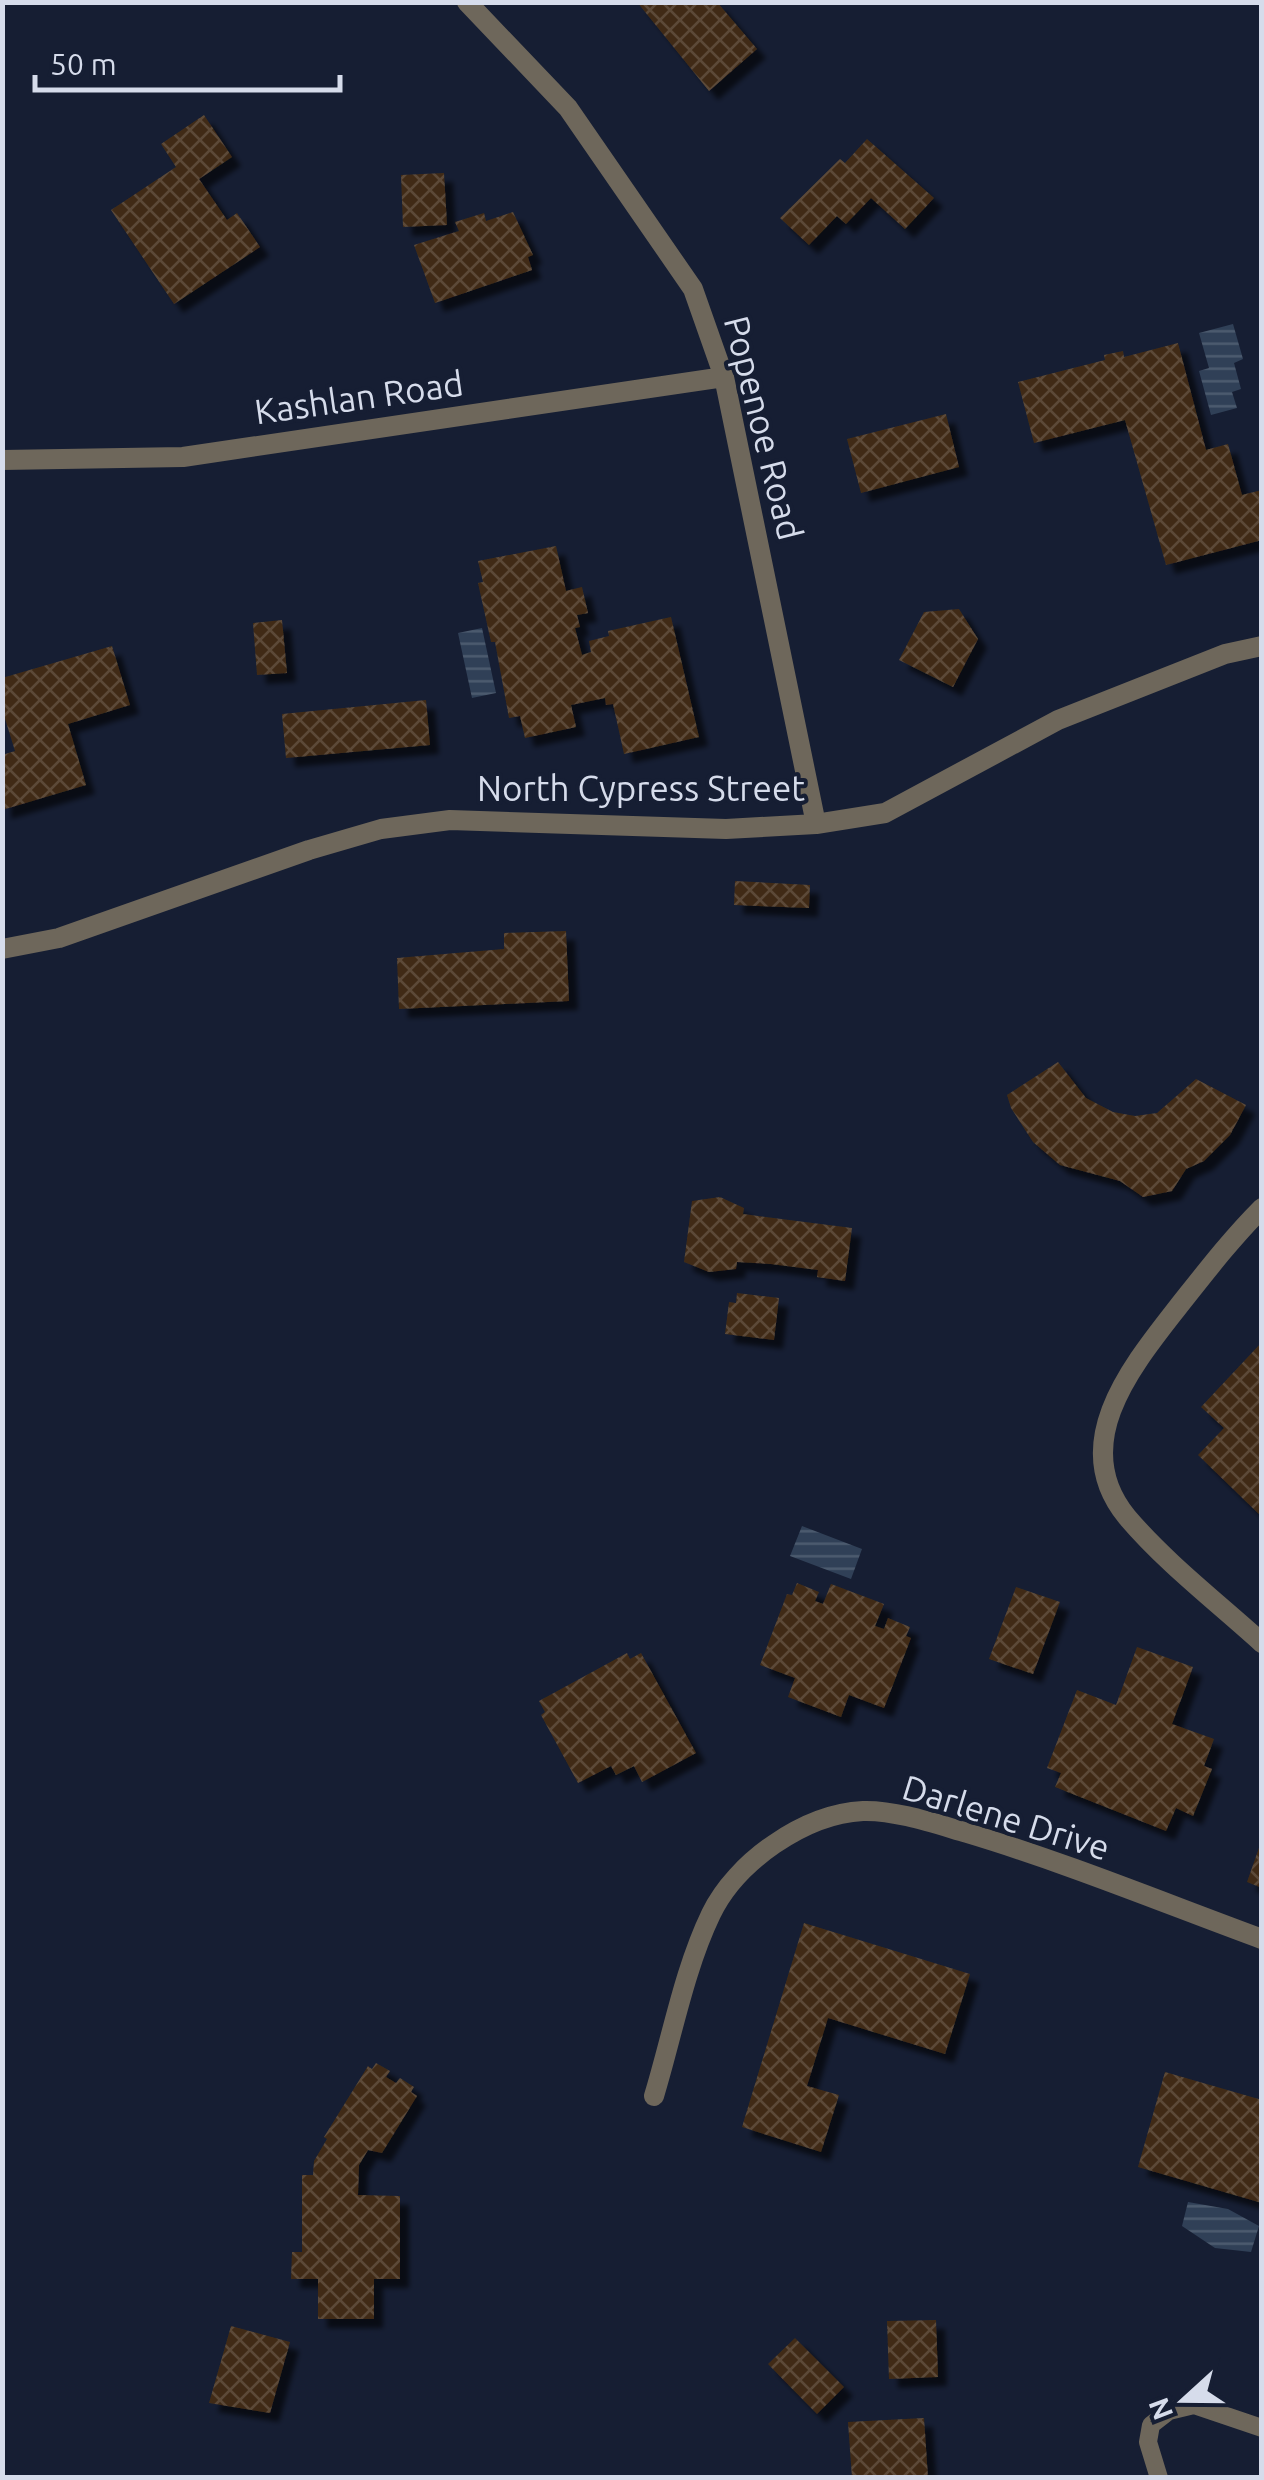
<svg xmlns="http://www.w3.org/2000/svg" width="1264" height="2480" font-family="Ubuntu,sans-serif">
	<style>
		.water { fill: url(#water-rules) }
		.building { fill: url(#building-cross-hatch); filter: url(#shadow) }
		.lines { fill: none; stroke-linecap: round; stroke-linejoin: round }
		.service { stroke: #6e675b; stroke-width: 18 }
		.minor { stroke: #6e675b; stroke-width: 20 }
		.labels { text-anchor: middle; stroke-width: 8; stroke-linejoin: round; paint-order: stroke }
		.street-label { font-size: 35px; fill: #d6dceb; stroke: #161e33 }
	</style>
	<defs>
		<pattern id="water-rules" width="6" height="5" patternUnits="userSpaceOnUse" patternTransform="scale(2.5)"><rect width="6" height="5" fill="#304057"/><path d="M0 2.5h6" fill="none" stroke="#4d5b6f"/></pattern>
		<pattern id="building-cross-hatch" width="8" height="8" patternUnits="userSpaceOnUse" patternTransform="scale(2.5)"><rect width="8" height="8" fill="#412c17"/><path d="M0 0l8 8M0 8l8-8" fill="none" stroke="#5c4a39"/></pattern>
		<filter id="shadow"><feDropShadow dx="9" dy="9" stdDeviation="2.5" flood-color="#0009"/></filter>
	</defs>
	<rect width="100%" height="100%" fill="#161e33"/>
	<!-- water -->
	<path class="water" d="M1233 324 1243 359 1234 363 1241 389 1232 392 1237 408 1211 415 1199 371 1209 368 1199 333Z
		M482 628 496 693 472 698 458 633Z
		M802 1526 862 1549 851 1579 790 1556Z
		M1188 2202 1228 2209 1259 2226 1251 2252 1215 2248 1182 2226Z"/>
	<!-- building -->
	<path class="building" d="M637 2H717L757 49 709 91Z
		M204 115 232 157 199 179 227 220 237 213 260 247 174 304 111 210 176 167 161 144Z
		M867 139 934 198 905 229 871 198 846 224 837 216 809 245 780 218 840 159 845 163Z
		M444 173 447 225 403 227 401 175Z
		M513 212 533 255 528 257 532 270 435 303 414 245 459 231 455 222 484 213 486 221Z
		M1178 343 1206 450 1228 444 1242 495 1262 490V540L1166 565 1125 420 1034 443 1018 382 1105 360 1104 355 1123 351 1124 357Z
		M946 414 959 467 861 493 847 439Z
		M556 546 566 591 582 587 588 613 577 615 580 627 575 628 582 655 591 652 589 641 609 636 608 631 671 617 699 737 624 754 613 704 606 705 605 698 571 705 576 727 525 738 520 716 509 718 495 642H491L478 583 483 582 478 561Z
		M959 609 978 639 953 687 899 660 924 612Z
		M282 620 287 673 257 675 253 623Z
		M112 646 130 705 68 724 86 785 2 810V755L15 751 2 709V678Z
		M426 700 430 745 286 758 282 714Z
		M735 881 810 885 809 908 734 905Z
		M566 931 569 1001 399 1009 397 958 504 949V933Z
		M1058 1062 1086 1098 1113 1112 1135 1116 1157 1113 1196 1079 1246 1105 1230 1135 1204 1161 1186 1169 1172 1191 1143 1197 1120 1181 1060 1165 1033 1142 1011 1108 1007 1095Z
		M720 1197 744 1208 743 1214 852 1228 845 1281 817 1277 818 1270 771 1264 737 1262 736 1269 709 1272 684 1262 692 1201Z
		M737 1293 779 1298 774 1340 725 1334 729 1302 736 1303Z
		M1262 1342V1517L1198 1455 1224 1428 1201 1407Z
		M797 1583 819 1592 815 1601 823 1604 831 1584 884 1604 875 1626 884 1629 888 1618 910 1627 906 1636 911 1638 884 1708 849 1695 841 1717 788 1697 795 1678 760 1665 787 1594 792 1595Z
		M1016 1587 1060 1602 1033 1674 989 1659Z
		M1137 1647 1193 1667 1172 1724 1214 1739 1204 1766 1212 1769 1193 1816 1176 1808 1166 1831 1055 1787 1061 1773 1047 1768 1077 1690 1116 1705Z
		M627 1653 630 1659 641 1653 696 1753 642 1782 634 1766 616 1775 611 1766 578 1783 541 1715 545 1712 539 1701Z
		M1261 1842H1262V1888L1247 1882Z
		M804 1923 970 1974 945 2054 828 2018 807 2086 839 2095 821 2152 742 2127Z
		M376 2063 390 2071 386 2077 396 2083 400 2078 414 2087 411 2092 417 2096 382 2153 368 2150 359 2165 358 2195 400 2196V2279H374V2319H318V2279H291L292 2252H302V2175H313L314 2161 327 2139 324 2137 368 2066 372 2069Z
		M1165 2072 1262 2100V2203L1138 2167Z
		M936 2320 938 2377 889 2379 887 2321Z
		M231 2326 290 2342 270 2413 209 2403Z
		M795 2338 844 2387 817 2414 768 2364Z
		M924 2418 928 2478H852L848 2422Z"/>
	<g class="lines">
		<!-- service -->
		<path class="service" d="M1159 2478 1148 2442 1151 2425 1169 2411 1194 2405 1262 2428"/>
		<!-- minor -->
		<path class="minor" d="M467 2 568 108 693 289 724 377 816 824
			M2 460 183 457 724 377
			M2 949 59 938 309 850 381 829 450 820 726 829 816 824 885 813 1058 720 1225 654 1262 646
			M1262 1208C1231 1239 1205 1273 1178 1307 1132 1366 1067 1444 1127 1517 1166 1563 1218 1603 1262 1643
			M654 2096C672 2037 684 1970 711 1914 736 1862 804 1814 863 1811 896 1810 936 1824 967 1833 1067 1863 1164 1903 1262 1939"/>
	</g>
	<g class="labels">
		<!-- street labels -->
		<g class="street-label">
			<text transform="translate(359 398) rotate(-8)" y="12">Kashlan Road</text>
			<text transform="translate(763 428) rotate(76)" y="12">Popenoe Road</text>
			<text x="641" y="801">North Cypress Street</text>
			<text transform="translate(1006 1818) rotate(17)" y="12">Darlene Drive</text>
		</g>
	</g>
	<!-- border -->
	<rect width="1264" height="2480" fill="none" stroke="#d6dceb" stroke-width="10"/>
	<!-- north arrow -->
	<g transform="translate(1184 2400) rotate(249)" stroke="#161e33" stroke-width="8" paint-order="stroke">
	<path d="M0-8L18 38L0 25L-18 38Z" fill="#d6dceb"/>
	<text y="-15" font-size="28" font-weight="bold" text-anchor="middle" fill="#d6dceb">N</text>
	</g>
	<!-- scale -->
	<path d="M35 75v15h305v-15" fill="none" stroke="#d6dceb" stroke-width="5"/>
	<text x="50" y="75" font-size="30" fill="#d6dceb" stroke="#161e33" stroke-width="8" paint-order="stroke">50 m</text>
</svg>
